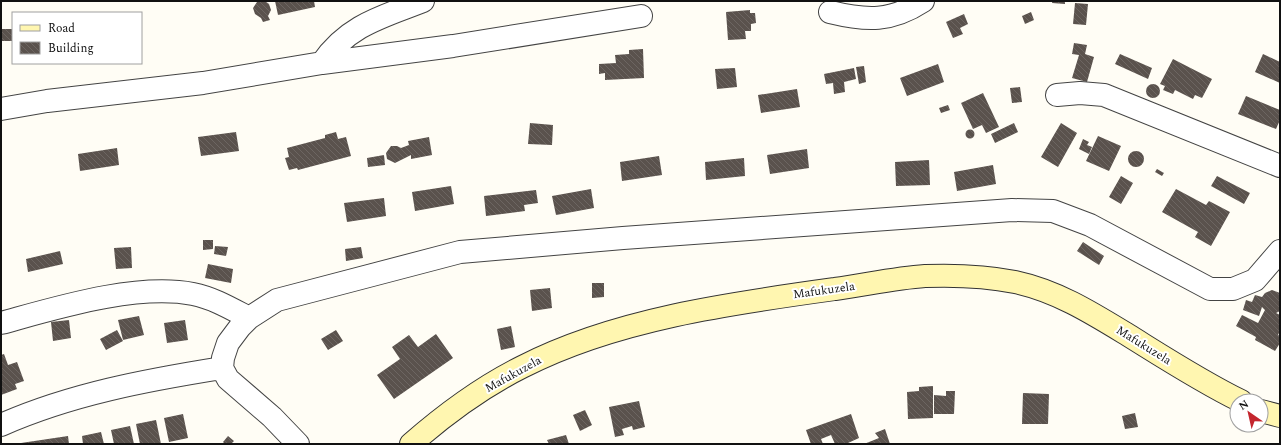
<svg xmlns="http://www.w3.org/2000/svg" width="1281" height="445" font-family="Spectral,serif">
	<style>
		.building { fill: url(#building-back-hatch) }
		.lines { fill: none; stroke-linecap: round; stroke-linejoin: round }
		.minor-casing { stroke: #444; stroke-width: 24 }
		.secondary-casing { stroke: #333; stroke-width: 24 }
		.minor { stroke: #fff; stroke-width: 22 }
		.secondary { stroke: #fff6b0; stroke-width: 22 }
		.labels { text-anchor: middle; stroke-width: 4; stroke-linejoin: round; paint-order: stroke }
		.street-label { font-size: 12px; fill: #111; stroke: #fff }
	</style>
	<defs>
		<pattern id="building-back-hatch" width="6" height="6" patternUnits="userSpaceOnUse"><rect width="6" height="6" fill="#5a524d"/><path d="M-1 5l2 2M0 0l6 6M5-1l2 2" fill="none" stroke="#6d6662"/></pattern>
	</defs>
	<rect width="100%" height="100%" fill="#fffdf5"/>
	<!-- building -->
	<path class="building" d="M265 1 269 4 271 10 268 16 270 20 263 22 261 18 255 14 253 8 257 2Z
		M275 1H314L315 7 278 15Z
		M1052 1H1065V4L1052 3Z
		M1075 3 1088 4 1086 25 1073 24Z
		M750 10V13H755L756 23 751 24V31H745L746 39 728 40 726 12Z
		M1031 12 1034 20 1025 24 1022 16Z
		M964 14 968 24 960 28 963 34 953 38 946 22Z
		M2 29H13V41H1Z
		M1074 43 1087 45 1085 54 1094 57 1087 82 1072 78 1079 55 1072 54Z
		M643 49 644 78 605 80V73L599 74V64L616 63 615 55 629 54V50Z
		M1120 54 1152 68 1148 79 1115 64Z
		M1263 54 1280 62V83L1255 72Z
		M1173 59 1212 79 1202 98 1195 95 1193 99 1175 90 1173 94 1163 90 1165 86 1160 84Z
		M938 64 944 82 907 96 900 78Z
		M864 66 866 82 859 84 856 67Z
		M735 68 737 87 717 89 715 69Z
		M854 68 856 79 844 82 845 92 834 94 833 83 826 84 824 74Z
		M1146 91a7 7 0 1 1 14 0a7 7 0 1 1-14 0Z
		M1020 87 1022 102 1012 103 1010 88Z
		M797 89 800 107 761 113 758 95Z
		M983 93 999 127 986 133 982 125 973 129 961 103Z
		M1246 96 1280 110V120L1276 129 1238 114Z
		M948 105 950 110 941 113 939 108Z
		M530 123 553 125 552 145 528 144Z
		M1014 123 1018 132 995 143 991 134Z
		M1061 123 1077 133 1058 167 1041 157Z
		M965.5 134a4.5 4.5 0 1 1 9 0a4.5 4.5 0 1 1-9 0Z
		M236 132 239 151 201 156 198 137Z
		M336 132 338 139 346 137 351 156 298 170 297 168 289 170 285 158 289 157 287 148 325 138V135Z
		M1098 136 1121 146 1109 171 1086 161Z
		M429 137 432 155 411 159V155L395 163 387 159 386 153 391 146H397L401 148 409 145 408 141Z
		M1083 139 1089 142 1087 145 1092 147 1089 154 1079 149Z
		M117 148 119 165 80 171 78 154Z
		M807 149 809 168 770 174 767 155Z
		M1128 159a8 8 0 1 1 16 0a8 8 0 1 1-16 0Z
		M384 155 385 165 368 167 367 158Z
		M659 156 662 175 622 181 620 162Z
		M744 158 745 176 706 180 705 162Z
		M929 160 930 185 896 186 895 162Z
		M993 165 996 184 957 191 954 172Z
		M1157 169 1164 173 1162 176 1155 172Z
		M1121 176 1133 183 1121 204 1109 197Z
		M1217 176 1250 193 1244 204 1211 186Z
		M451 186 454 204 415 211 412 192Z
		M591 189 594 208 556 215 552 196Z
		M1176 189 1206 205 1209 201 1230 212 1211 246 1195 237 1198 232 1162 212Z
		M536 190 538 203 524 205 525 211 486 216 484 196Z
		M384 198 386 216 347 222 344 203Z
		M203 240H213V249L203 250Z
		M1083 242 1104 256 1099 265 1077 251Z
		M215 246 228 247 226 256 214 254Z
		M131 247 132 268 116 269 114 248Z
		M361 247 363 258 346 261 345 249Z
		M60 251 63 264 28 272 26 259Z
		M208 264 233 269 231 283 205 278Z
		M592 283H604V297L592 298Z
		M550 288 552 308 532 311 530 290Z
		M1272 290 1280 293V311L1276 313 1280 315V331L1278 335 1280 336V343L1275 351 1255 340 1256 337 1236 326 1242 315 1258 323 1265 310 1262 307 1259 316 1243 310 1246 300 1252 302 1255 295 1262 297 1265 293Z
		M139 316 144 335 123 340 118 320Z
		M69 320 71 338 53 341 51 322Z
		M185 320 188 340 167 343 164 323Z
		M511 326 515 347 501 350 497 329Z
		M117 330 123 341 106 350 100 339Z
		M336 330 343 341 328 350 321 339Z
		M436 334 453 358 394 399 377 375 400 359 392 347 409 335 418 347Z
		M4 354 8 365 17 362 24 381 15 384 17 389 1 395V355Z
		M933 386V418L908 419 907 392 919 391V387Z
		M946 391H955L954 414H934V395L946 396Z
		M1023 393 1049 394 1048 424H1022Z
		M639 401 645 427 633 430 632 426 622 429 624 435 615 437 609 407Z
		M585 410 592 425 580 431 573 415Z
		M1135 413 1138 427 1125 429 1122 416Z
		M183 414 188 438 169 442 164 418Z
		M851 414 859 438 848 443V444H835L831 435 821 439 823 444H811L806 430Z
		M156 420 161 444H140L136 424Z
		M130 426 134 444H114L111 430Z
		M885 429 890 444H864L879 438 875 433Z
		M101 432 104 444H83L82 436Z
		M566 435 569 444H549L547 440Z
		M68 436 69 444H21V443Z
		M228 436 234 441 231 444H225L223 442Z"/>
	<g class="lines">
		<defs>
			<path id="minor" d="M830 12C867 21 891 22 923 1
				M322 63C348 25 382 17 423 1
				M1057 95 1080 93 1104 95 1280 166
				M1 109 47 101 203 83 322 63 453 46 641 16
				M1 323C56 308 136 283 193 294 213 298 230 308 249 318
				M1 425C71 394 147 380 222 368
				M298 444 272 417 228 379 222 368 223 358 228 343 240 327 249 318 277 300 460 252 623 238 1012 210 1053 211 1090 225 1210 289H1233L1255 280 1280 251"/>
			<path id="secondary" d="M1261 411 1280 416
				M411 444C443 416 484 386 522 367 615 319 733 303 835 289 865 285 895 278 925 276 954 275 986 276 1015 282 1057 291 1092 313 1128 335 1165 358 1202 382 1241 401"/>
		</defs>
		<!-- minor casing -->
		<use href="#minor" class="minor-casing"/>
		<!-- secondary casing -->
		<use href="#secondary" class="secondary-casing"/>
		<!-- minor -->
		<use href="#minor" class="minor"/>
		<!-- secondary -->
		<use href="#secondary" class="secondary"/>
	</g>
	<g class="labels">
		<!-- street labels -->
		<g class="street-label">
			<text transform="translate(824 290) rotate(-8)" y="4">Mafukuzela</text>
			<text transform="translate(1144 345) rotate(32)" y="4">Mafukuzela</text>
			<text transform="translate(513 374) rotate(-29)" y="4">Mafukuzela</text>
		</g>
	</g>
	<!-- border -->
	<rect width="1281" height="445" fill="none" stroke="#111111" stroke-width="4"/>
	<!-- legend -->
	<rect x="12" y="12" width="130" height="52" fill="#ffffff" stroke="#a0a0a0"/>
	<rect x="20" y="25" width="20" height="6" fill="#fff6b0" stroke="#a0a0a0"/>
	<text x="48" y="32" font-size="12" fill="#111111">Road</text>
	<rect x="20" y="42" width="20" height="12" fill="url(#building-back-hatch)" stroke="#a0a0a0"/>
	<text x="48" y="52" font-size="12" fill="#111111">Building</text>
	<!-- north arrow -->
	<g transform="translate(1249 413) rotate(326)"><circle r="19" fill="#ffffff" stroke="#a0a0a0"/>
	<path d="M0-3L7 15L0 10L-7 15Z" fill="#c4262e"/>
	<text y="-6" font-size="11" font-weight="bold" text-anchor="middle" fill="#111111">N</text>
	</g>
</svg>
